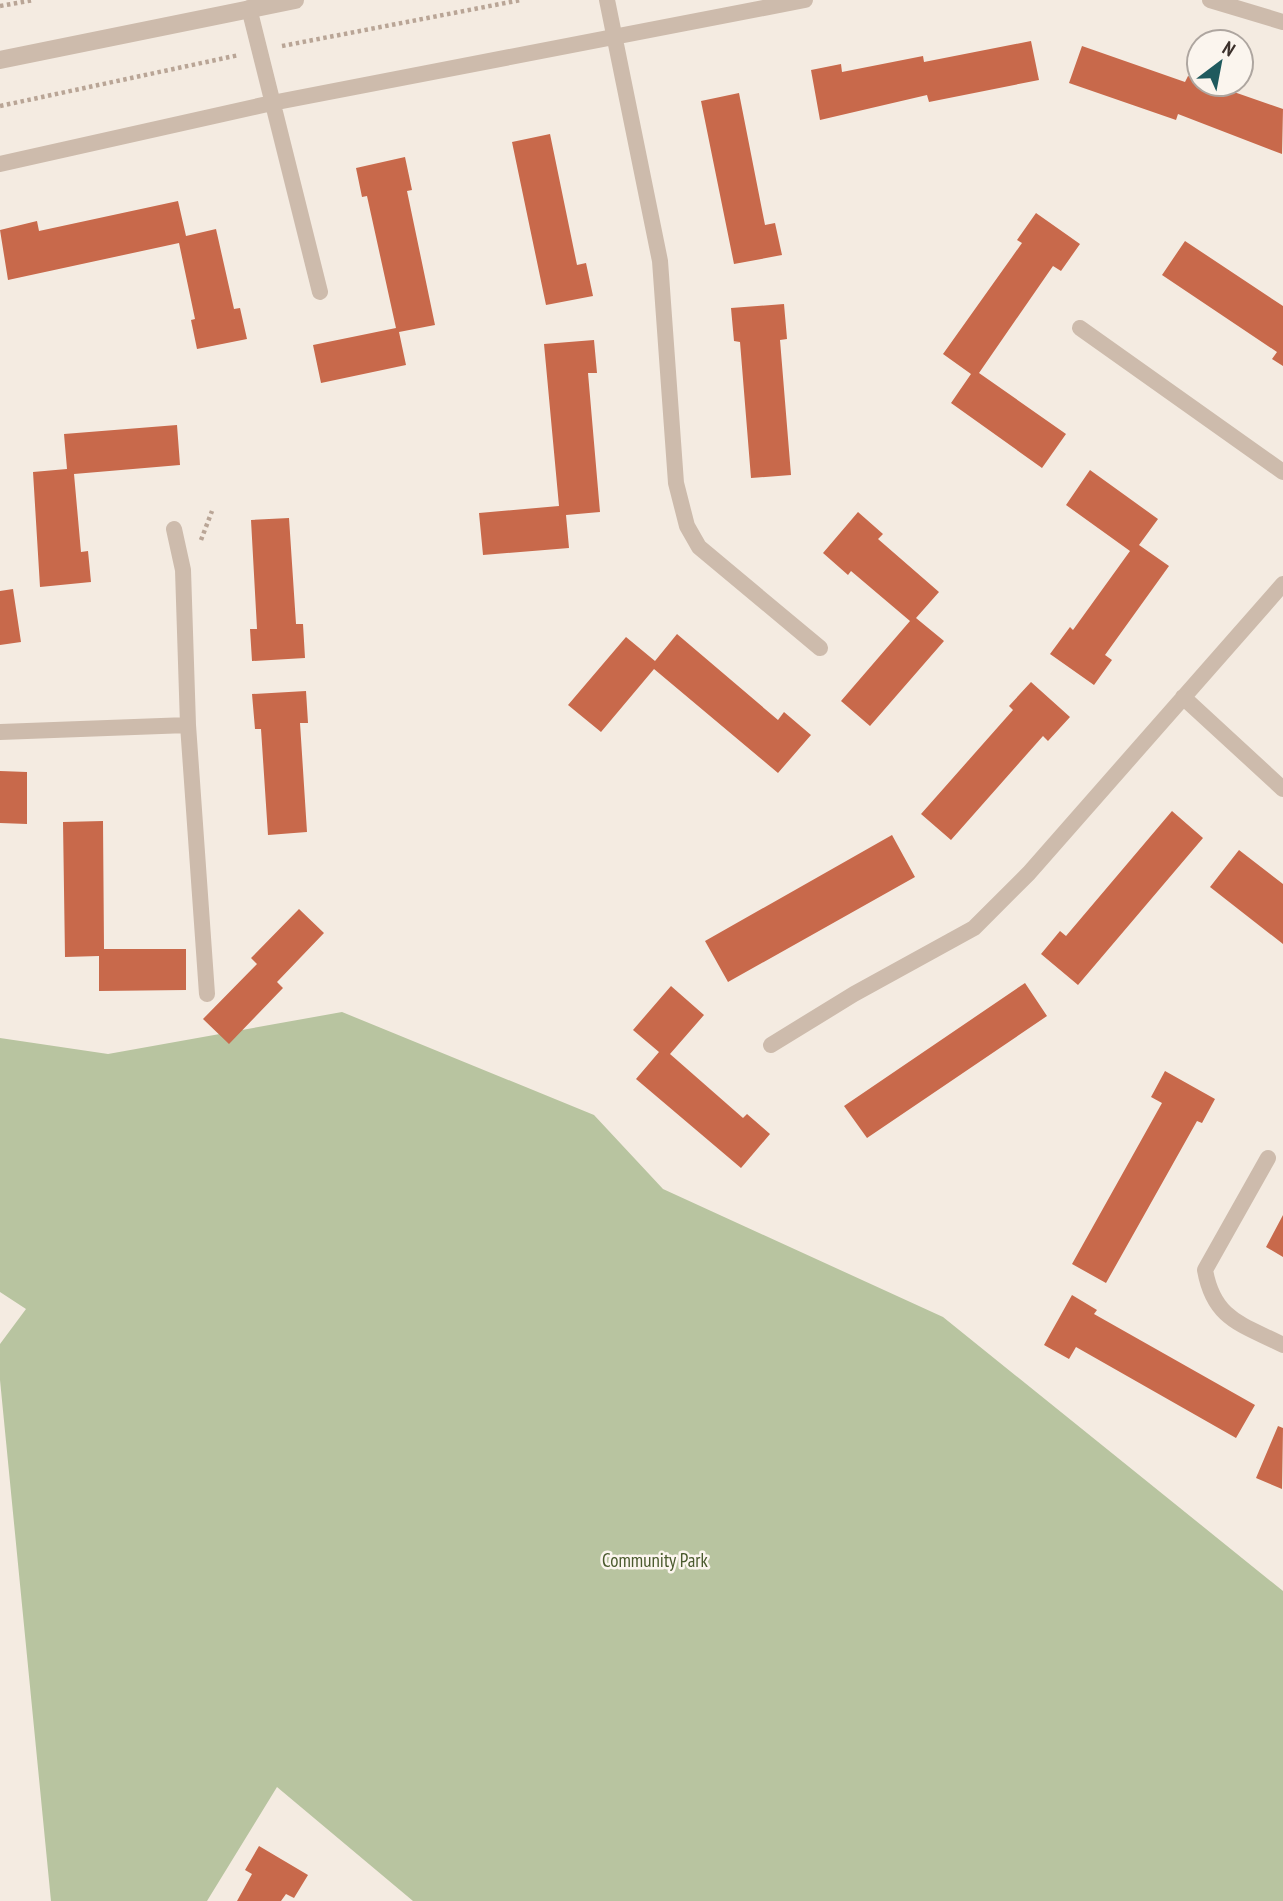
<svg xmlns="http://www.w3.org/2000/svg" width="1283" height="1901" font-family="'PT Sans Narrow',sans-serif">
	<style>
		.green { fill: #b8c4a0 }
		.building { fill: #c8694b }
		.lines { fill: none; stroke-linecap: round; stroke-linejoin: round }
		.path { stroke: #b9a596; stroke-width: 4.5; stroke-dasharray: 3.5 3.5; stroke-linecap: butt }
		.service { stroke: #cdbbac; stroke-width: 16 }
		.tertiary { stroke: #cdbbac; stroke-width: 18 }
		.labels { text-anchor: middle; stroke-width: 5; stroke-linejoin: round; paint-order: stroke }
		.park-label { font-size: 19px; fill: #4a5a2e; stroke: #fbf5ee }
	</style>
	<rect width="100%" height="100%" fill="#f4ebe1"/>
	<!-- green -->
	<path class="green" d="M342 1012 594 1115 663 1189 943 1317 1283 1591V1901H413L277 1787 207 1901H51L0 1380V1344L26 1309 0 1292V1038L108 1054Z"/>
	<!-- building -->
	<path class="building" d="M1031 41 1039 80 929 102 927 95 820 120 811 70 841 64 842 72 923 56 924 62Z
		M1082 46 1185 82 1188 76 1199 80V84H1211L1283 109 1282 154 1178 114 1176 120 1069 83Z
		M739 93 765 225 775 223 782 255 734 264 701 101Z
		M550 134 577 265 586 263 593 296 546 305 512 142Z
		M405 157 412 190 407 191 435 325 399 332 406 365 321 383 313 345 396 328 367 196 362 197 356 168Z
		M178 201 186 236 216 229 234 309 240 308 247 339 197 349 191 320 195 319 179 243 8 280 0 230 37 221 39 231Z
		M1036 213 1080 244 1061 271 1053 266 979 373 1066 434 1042 468 951 403 971 374 943 354 1022 243 1017 240Z
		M1185 241 1283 306V366L1272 359 1277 352 1162 275Z
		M784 304 787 339 780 340 791 475 751 478 740 342 734 341 731 308Z
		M594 340 597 373H588L600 512 566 515 569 548 483 555 479 513 559 506 544 344Z
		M177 425 180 465 74 474 81 552 88 551 91 582 40 587 33 472 67 469 64 434Z
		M1090 470 1158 519 1139 545 1169 566 1105 655 1112 660 1094 685 1050 654 1070 627 1073 630 1130 551 1066 505Z
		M858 512 883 534 878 539 939 592 916 618 944 641 870 726 841 701 910 621 851 571 848 575 823 553Z
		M289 518 296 624H303L305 658 252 661 250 629H257L251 520Z
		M13 589 21 642 0 645V591Z
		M677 634 778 720 784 712 811 735 778 773 654 669 601 732 568 705 626 637 655 661Z
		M1031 682 1070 717 1048 741 1043 736 951 840 921 814 1013 710 1009 706Z
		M306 691 308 723H300L307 832 268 835 261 729H255L252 694Z
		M0 771 27 772V824L0 823Z
		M1172 811 1203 838 1078 985 1041 954 1060 931 1066 936Z
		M103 821 104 949H186V990L99 991V956L65 957 63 822Z
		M892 835 915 877 728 982 705 941Z
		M1239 850 1283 884V944L1210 887Z
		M299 909 324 933 277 982 283 988 229 1044 203 1019 257 964 251 958Z
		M1025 983 1047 1016 867 1138 844 1106Z
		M671 986 704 1015 670 1054 743 1118 747 1114 770 1134 741 1168 636 1079 659 1052 633 1030Z
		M1165 1071 1215 1099 1202 1123 1197 1121 1106 1283 1072 1264 1162 1103 1151 1097Z
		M1283 1215V1257L1266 1247Z
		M1072 1295 1097 1310 1094 1314 1255 1405 1236 1438 1076 1347 1069 1359 1044 1345Z
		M1278 1426 1283 1428 1282 1489 1256 1478Z
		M259 1846 308 1875 294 1898 286 1894 281 1901H237L252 1874 245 1870Z"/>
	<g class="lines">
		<!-- path -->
		<path class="path" d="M0 6 34 0
			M282 46 521 0
			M0 106 239 55
			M201 540 212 511"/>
		<!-- service -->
		<path class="service" d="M607 0 660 261 676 483 687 526 699 547 820 648
			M1210 0 1283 22
			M249 8 320 292
			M0 164 272 103 805 0
			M1080 328 1283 472
			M174 529 183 570 188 725 207 994
			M1183 697 1283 789
			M0 732 188 725
			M771 1045 854 994 974 928 1029 873 1283 584
			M1268 1158 1205 1270C1214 1320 1242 1324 1283 1345"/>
		<!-- tertiary -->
		<path class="tertiary" d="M0 60 295 0"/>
	</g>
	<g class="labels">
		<!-- park labels -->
		<g class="park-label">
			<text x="655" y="1567">Community Park</text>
		</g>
	</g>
	<!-- north arrow -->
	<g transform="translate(1220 63) rotate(32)"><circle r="33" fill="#fbf5ee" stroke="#aea6a0" stroke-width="2"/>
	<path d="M0-5L12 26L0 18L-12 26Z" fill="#1f5a5e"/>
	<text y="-10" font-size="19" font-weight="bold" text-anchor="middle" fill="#3b302b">N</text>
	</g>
</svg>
